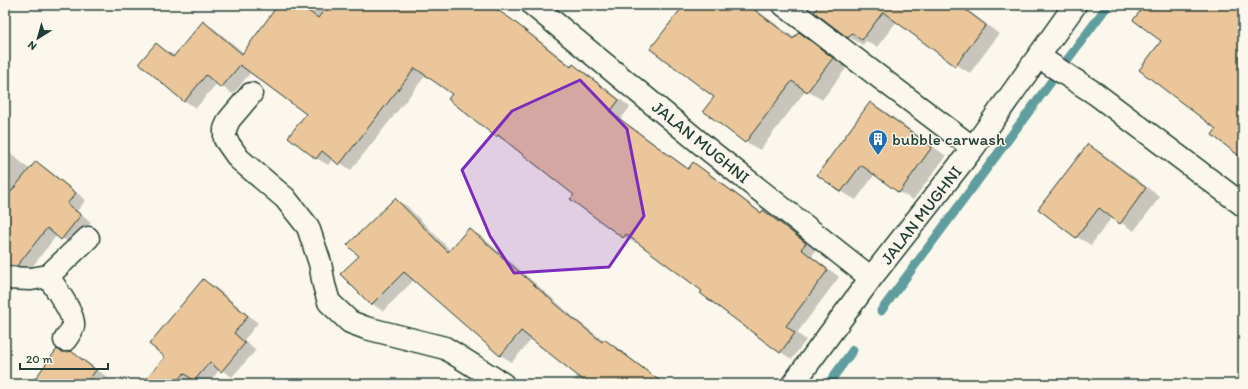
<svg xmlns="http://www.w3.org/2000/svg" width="1248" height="389" font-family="Itim,sans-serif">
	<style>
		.shadow { fill: #0003 }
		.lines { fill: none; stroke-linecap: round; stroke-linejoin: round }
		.stream { stroke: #609d9e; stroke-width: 9 }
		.building { fill: #ebc69b; stroke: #1f3d34 }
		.street-casing { stroke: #1f3d34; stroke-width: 25 }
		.street { stroke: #fbf7ec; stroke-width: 22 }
		.marked { fill: #7b2cbf; fill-opacity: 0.2; stroke: #7b2cbf; stroke-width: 3; stroke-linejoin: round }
		.labels { text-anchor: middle; stroke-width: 3; stroke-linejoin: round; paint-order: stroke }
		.poi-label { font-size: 17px; fill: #1f3d34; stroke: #fbf7ec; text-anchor: start }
		.street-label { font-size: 17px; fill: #1f3d34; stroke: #fbf7ec }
	</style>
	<rect width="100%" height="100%" fill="#fbf7ec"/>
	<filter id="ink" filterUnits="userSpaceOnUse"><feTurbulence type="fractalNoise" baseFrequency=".025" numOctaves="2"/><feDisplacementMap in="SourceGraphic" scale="8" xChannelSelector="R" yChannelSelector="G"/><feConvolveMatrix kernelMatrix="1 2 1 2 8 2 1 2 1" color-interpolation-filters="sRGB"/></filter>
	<g filter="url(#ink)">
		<!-- shadow -->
		<path class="shadow" d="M279 5H490L522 27 572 66 573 65 585 72 630 107 621 119 689 169 694 164 705 170 762 213 763 212 774 218 816 250 812 256 839 277 797 333 806 340 792 359 780 352 703 291 637 241 635 243 624 237 575 194 508 143 497 136 449 99 454 94 426 75 351 170 333 158 328 165 316 158 308 113 251 72 233 94 217 83 196 108 185 101 156 44 175 56 203 22 215 29 244 53Z
			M685 5H750L795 38 799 33 813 41 847 67 822 100 806 90 760 150 746 142 704 111 715 97Z
			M820 5H961L999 34 970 73 956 65 897 21 877 47 866 41 863 45 849 37Z
			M871 103 885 111 946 156 913 200 899 192 875 174 856 200 842 192 818 174Z
			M1088 145 1102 153 1160 197 1134 231 1112 217 1091 245 1077 237Z
			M5 148 30 170 37 162 47 169 86 200 77 211 91 222 73 245 57 235 28 272 16 265 5 256Z
			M395 200 407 206 450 250 469 229 481 236 577 320 604 341 605 340 616 347 661 381 660 382 662 384H571L578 375 532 339 512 362 500 355 414 280 383 311 372 304 360 256Z
			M203 280 214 286 258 323 244 340 256 350 232 377 220 369 208 384H201L194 380 190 384H175L156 368 166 357Z
			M71 352 82 358 107 377 104 381 108 384H32L63 353Z"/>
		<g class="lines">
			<!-- stream -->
			<path class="stream" d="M881 311 1108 5
				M828 384 853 350"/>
		</g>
		<!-- building -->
		<path class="building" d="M278 5H300L318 18 328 5H490L511 19 571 67 573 64 619 100 610 112 688 169 693 162 761 213 763 210 806 243 801 249 828 270 786 326 795 333 780 353 700 293 702 291 626 234 623 238 570 199 574 195 498 135 496 137 448 99 452 94 415 68 339 165 322 151 316 159 288 137 306 114 240 65 221 88 206 75 184 102 139 63 156 43 173 57 203 21 242 54Z
			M684 5H748L793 39 799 32 833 58 807 92 792 81 745 143 703 111 714 97 650 49Z
			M819 5H959L986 25 955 66 883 12 862 40 852 33 848 38 814 12Z
			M1145 5H1243V159L1212 135 1216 129 1139 70 1161 41 1133 20Z
			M870 102 932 147 899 193 861 165 841 192 817 175Z
			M1088 144 1146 188 1120 224 1099 208 1076 238 1038 209Z
			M36 161 76 193 67 204 81 215 61 240 47 228 17 266H5V199Z
			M395 198 448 252 469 228 565 312 602 342 604 339 664 384H588L521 331 500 356 404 272 371 305 340 274 359 256 347 245Z
			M203 279 248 316 234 333 245 343 221 372 210 362 194 381 184 373 174 384H141L165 357 149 344Z
			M57 349 63 352 71 351 96 370 86 384H31Z"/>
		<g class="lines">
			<defs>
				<path id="street" d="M533 5 710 151 871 278
					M784 5 973 148
					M1039 57 1096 94 1243 205
					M251 94 229 120 225 129V139L239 159 285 198 308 227 320 263 324 285 329 302 350 322 366 328 445 348 503 384
					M48 276C55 288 75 314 73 326 72 331 68 336 65 340
					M5 278 31 279 48 276 88 238
					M793 384 871 278 973 148 1075 5"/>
			</defs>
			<!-- street casing -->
			<use href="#street" class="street-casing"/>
			<!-- street -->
			<use href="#street" class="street"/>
		</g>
	</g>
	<!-- marked area -->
	<path class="marked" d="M580 80 627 129 644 216 609 267 514 273 490 236 462 170 512 111Z"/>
	<!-- icons -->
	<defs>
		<symbol id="building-pin" viewBox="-11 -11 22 30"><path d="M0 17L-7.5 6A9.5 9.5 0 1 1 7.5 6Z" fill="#1f6fb2" stroke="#fbf7ec"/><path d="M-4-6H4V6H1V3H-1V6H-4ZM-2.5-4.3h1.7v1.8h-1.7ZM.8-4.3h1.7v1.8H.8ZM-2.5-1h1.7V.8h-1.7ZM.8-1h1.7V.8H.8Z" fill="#fff"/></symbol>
	</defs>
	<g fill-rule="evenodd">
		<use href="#building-pin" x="867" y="128" width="22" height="30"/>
	</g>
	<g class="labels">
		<!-- poi labels -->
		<g class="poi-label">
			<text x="892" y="145">bubble carwash</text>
		</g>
		<!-- street labels -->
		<g class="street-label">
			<text transform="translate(701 142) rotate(39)" y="6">JALAN MUGHNI</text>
			<text transform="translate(921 215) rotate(-52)" y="6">JALAN MUGHNI</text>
		</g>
	</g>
	<!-- margin -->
	<rect width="1248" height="389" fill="none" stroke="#fbf7ec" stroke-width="20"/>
	<rect x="10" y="10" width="1228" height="369" fill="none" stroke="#1f3d34" stroke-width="1.5" filter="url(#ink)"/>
	<!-- north arrow -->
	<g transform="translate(38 38) rotate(217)" stroke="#fbf7ec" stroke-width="3" paint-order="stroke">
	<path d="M0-3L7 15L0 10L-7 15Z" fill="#1f3d34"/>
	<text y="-6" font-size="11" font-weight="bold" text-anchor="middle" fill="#1f3d34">N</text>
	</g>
	<!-- scale -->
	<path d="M20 363v6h88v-6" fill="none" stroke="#1f3d34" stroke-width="2"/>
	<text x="26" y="363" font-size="12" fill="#1f3d34" stroke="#fbf7ec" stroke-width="3" paint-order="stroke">20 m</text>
</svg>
